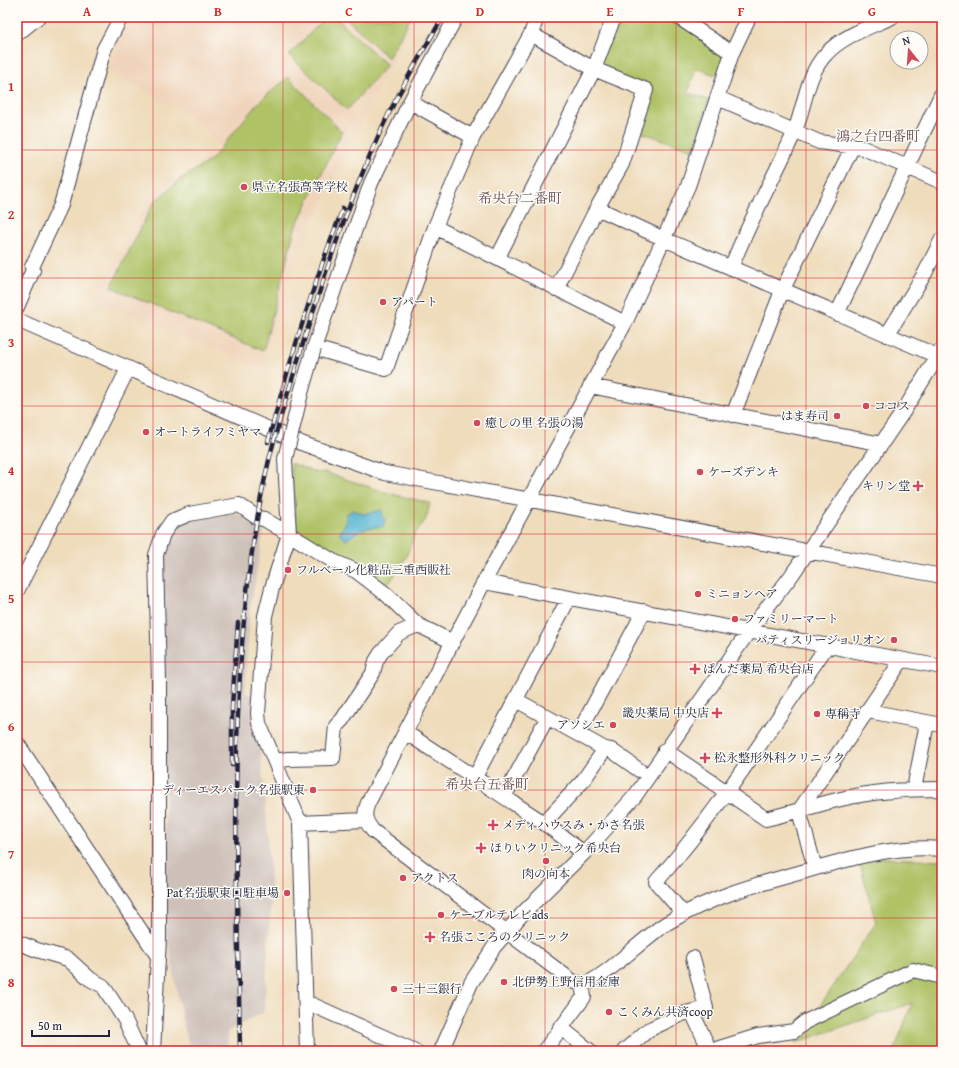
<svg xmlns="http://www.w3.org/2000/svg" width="959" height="1068" font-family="'Gentium Book Plus','Noto Serif JP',serif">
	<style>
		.built { fill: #f0d5bc }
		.industrial { fill: #cec1b9 }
		.green { fill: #afc266; stroke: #687250 }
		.water { fill: #50b0cf; stroke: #396985 }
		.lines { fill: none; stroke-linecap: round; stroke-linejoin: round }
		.minor-casing { stroke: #413e4e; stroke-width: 16 }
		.minor { stroke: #fff; stroke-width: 14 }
		.rail-casing { stroke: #22223b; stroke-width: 4.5 }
		.rail { stroke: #fdfcf7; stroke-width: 3; stroke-dasharray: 9; stroke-linecap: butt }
		.minor-bridge-casing { stroke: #413e4e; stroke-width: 16; stroke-linecap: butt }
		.minor-bridge { stroke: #fff; stroke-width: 14 }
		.grid { fill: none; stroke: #d62828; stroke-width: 1; stroke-opacity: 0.55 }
		.poi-dot { fill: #d1495b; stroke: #fdfcf7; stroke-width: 1.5 }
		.labels { text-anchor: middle; stroke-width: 3; stroke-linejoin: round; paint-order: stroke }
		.poi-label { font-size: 12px; fill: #22223b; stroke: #fdfcf7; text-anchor: start }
		.quarter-label { font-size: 14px; fill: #684e54; stroke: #fdfcf7 }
		.neatline { fill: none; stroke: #d62828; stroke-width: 1.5 }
		.grid-label { font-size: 13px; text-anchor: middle; font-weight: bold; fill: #d62828 }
	</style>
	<rect width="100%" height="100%" fill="#fdfcf7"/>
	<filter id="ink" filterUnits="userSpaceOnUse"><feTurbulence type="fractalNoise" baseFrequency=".025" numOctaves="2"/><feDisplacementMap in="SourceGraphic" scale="8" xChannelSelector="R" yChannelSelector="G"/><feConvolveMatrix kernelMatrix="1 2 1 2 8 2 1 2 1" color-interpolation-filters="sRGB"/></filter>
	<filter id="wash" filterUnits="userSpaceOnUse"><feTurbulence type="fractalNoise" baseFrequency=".012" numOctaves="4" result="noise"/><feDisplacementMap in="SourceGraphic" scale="16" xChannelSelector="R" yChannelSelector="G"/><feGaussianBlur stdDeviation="0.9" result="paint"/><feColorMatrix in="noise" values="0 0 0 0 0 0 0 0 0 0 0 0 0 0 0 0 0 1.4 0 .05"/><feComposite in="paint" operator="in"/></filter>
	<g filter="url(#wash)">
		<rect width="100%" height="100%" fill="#efdcbb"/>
		<!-- built -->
		<path class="built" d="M127 17H418L393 59 315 216 287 288 262 369 98 301 101 288 108 272 152 194 167 180 193 168 220 145 176 104 171 106 119 76 107 67Z"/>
		<!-- industrial -->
		<path class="industrial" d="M234 514 247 516 265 524 250 610 245 693 255 695 267 823 271 902 264 1012 228 1031V1051H191L183 1024 166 931 163 549 173 524 193 518Z"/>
		<!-- green -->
		<path class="green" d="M326 17H335L387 65 347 110 289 55Z
			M345 17H411L388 58Z
			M619 17H670L727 54 718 76 696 68 688 93 709 100 693 150 638 131 649 90 597 67Z
			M288 77 342 132 295 228 263 351 111 287 154 202 181 179 211 160 257 104Z
			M291 463 317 473 324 472 388 493 430 503 426 519 415 534 406 557 390 582 380 584 358 561 333 551 296 529Z
			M858 857 942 860V1051H894L912 1003 795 1043 876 923Z"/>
		<!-- water -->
		<path class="water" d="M354 510 363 514 382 510 383 517 385 519 383 527C367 527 359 529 347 540L339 534 346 522V514Z"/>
	</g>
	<g filter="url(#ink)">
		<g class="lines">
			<defs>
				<path id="minor" d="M456 17 410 102 371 183 314 348 386 369 435 227 473 137 531 34 537 17
					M678 17 732 53
					M749 17 732 53 688 186 625 323 484 582 368 803C363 815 365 821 373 831L572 981C576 982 580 984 584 984 603 980 645 936 667 923 713 896 751 886 802 872 848 859 894 845 942 849
					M17 34 38 17
					M531 34 594 69 646 90 622 164 597 208 556 289
					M718 98 819 142 863 148 942 182
					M410 102 473 137
					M597 208 664 239 942 358
					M435 227 625 323
					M498 257 594 69 614 17
					M731 268C749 221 774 178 794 133 805 107 806 75 826 54 842 36 870 27 892 17
					M17 307 33 270 32 267 61 205 104 49 121 17
					M837 314 942 93
					M17 320 301 443 385 473 942 576
					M887 335 925 273 942 239
					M590 386 882 444
					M733 415 782 291 853 146
					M285 459 289 534 272 588 265 616 258 713 259 723 300 823 307 1051
					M484 582 942 667
					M17 591 128 369
					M516 700 605 749 611 750 639 770
					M868 711 942 725
					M405 732 544 823 584 853
					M578 734 644 611
					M17 743 157 955
					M665 750 766 819C791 813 816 805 841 799 874 791 908 789 942 789
					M275 761 288 759 333 758 336 726 342 720 373 673 376 661 381 653 399 633 418 625
					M475 777 569 598
					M914 789 927 723
					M504 797 547 718
					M799 811 902 660
					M799 811 815 868
					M300 823 365 820
					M544 823 582 782 605 749
					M684 914 656 882C720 810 772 725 827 646
					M17 942 37 950 68 959 90 979 103 986 125 1020 139 1051
					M306 1002 415 1051
					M692 1012 710 1051
					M560 1027 590 1051
					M153 1051 159 939V681L156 555 163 534 172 521 189 514 239 505 258 518 264 519 333 561 356 571 386 594 418 625 453 642
					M441 1051 471 983 494 947 523 913 584 853 635 796 749 631 791 576 903 412 942 349
					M544 1051 584 997 582 984
					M624 1051 648 1030 682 1014 706 1008 693 958
					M710 1051 758 1036 794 1031 805 1022 913 970 942 977"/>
			</defs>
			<!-- minor casing -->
			<use href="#minor" class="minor-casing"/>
			<!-- minor -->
			<use href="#minor" class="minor"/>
			<defs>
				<path id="rail" d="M268 442C289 363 313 284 343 208
					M232 765V706L238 623
					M240 1051C238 912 231 771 243 631 248 573 256 513 270 456 280 416 293 377 305 337 327 267 350 198 381 130 399 91 421 54 443 17"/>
			</defs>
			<!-- rail casing -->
			<use href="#rail" class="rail-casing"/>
			<!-- rail -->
			<use href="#rail" class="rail"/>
			<defs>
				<path id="minor-bridge" d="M285 459 301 393 314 348"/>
			</defs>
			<!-- minor-bridge casing -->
			<use href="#minor-bridge" class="minor-bridge-casing"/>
			<!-- minor-bridge -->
			<use href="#minor-bridge" class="minor-bridge"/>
		</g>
	</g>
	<!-- grid -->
	<path class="grid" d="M153 17V1051M283 17V1051M414 17V1051M545 17V1051M676 17V1051M806 17V1051M17 150H942M17 278H942M17 406H942M17 534H942M17 662H942M17 790H942M17 918H942"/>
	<!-- markers -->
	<g class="poi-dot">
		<circle cx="244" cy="187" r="4"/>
		<circle cx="383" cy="302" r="4"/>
		<circle cx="866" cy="406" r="4"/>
		<circle cx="837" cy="416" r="4"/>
		<circle cx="477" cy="423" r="4"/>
		<circle cx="146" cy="432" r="4"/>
		<circle cx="700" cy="472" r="4"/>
		<path d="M916 480h4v4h4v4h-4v4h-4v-4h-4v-4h4z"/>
		<circle cx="288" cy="570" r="4"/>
		<circle cx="698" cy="594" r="4"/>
		<circle cx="735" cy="619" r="4"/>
		<circle cx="894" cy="640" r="4"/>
		<path d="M693 663h4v4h4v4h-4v4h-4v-4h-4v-4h4z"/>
		<path d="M715 707h4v4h4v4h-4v4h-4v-4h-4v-4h4z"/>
		<circle cx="817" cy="714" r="4"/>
		<circle cx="613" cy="725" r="4"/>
		<path d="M703 752h4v4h4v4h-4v4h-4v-4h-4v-4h4z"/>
		<circle cx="313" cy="790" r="4"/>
		<path d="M491 819h4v4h4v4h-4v4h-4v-4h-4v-4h4z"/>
		<path d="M479 842h4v4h4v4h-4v4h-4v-4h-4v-4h4z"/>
		<circle cx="546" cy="861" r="4"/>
		<circle cx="403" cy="878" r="4"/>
		<circle cx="287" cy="893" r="4"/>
		<circle cx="441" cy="915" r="4"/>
		<path d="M428 931h4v4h4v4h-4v4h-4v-4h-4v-4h4z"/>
		<circle cx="504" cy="982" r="4"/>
		<circle cx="394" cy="989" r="4"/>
		<circle cx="609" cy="1012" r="4"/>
	</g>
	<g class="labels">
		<!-- poi labels -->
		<g class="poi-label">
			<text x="252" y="191">県立名張高等学校</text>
			<text x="391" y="306">アパート</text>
			<text x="874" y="410">ココス</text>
			<text x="829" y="420" text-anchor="end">はま寿司</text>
			<text x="485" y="427">癒しの里 名張の湯</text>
			<text x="154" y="436">オートライフミヤマ</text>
			<text x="708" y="476">ケーズデンキ</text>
			<text x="910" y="490" text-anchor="end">キリン堂</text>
			<text x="296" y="574">フルベール化粧品三重西販社</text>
			<text x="706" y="598">ミニョンヘア</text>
			<text x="743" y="623">ファミリーマート</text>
			<text x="886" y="644" text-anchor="end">パティスリージョリオン</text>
			<text x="703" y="673">ぱんだ薬局 希央台店</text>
			<text x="709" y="717" text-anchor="end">畿央薬局 中央店</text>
			<text x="825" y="718">専稱寺</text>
			<text x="605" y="729" text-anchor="end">アソシエ</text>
			<text x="714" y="762">松永整形外科クリニック</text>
			<text x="305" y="794" text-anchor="end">ディーエスパーク名張駅東</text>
			<text x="502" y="829">メディハウスみ・かさ名張</text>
			<text x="490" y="852">ほりいクリニック希央台</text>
			<text x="546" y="878" text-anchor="middle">肉の向本</text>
			<text x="411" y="882">アクトス</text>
			<text x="279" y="897" text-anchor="end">Pat名張駅東口駐車場</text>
			<text x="449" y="919">ケーブルテレビads</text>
			<text x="439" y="941">名張こころのクリニック</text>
			<text x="512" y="986">北伊勢上野信用金庫</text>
			<text x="402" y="993">三十三銀行</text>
			<text x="617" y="1016">こくみん共済coop</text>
		</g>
		<!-- quarter labels -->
		<g class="quarter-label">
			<text x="878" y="141">鴻之台四番町</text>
			<text x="520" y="203">希央台二番町</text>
			<text x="487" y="789">希央台五番町</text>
		</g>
	</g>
	<!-- margin -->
	<rect width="959" height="1068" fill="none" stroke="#fdfcf7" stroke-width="44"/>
	<!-- north arrow -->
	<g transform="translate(909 50) rotate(343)"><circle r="19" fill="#fdfcf7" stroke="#a5a5ac"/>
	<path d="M0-3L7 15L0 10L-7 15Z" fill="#d1495b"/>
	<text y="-6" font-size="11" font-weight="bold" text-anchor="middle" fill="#22223b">N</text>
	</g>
	<!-- scale -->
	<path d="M32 1030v6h77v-6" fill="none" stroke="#22223b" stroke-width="2"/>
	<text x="38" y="1030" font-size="12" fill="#22223b" stroke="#fdfcf7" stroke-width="3" paint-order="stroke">50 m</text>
	<rect x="22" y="22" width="915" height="1024" class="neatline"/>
	<g class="grid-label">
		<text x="87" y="16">A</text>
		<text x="218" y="16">B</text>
		<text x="349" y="16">C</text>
		<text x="480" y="16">D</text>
		<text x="610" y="16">E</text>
		<text x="741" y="16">F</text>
		<text x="872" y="16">G</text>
		<text x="11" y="91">1</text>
		<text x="11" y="219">2</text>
		<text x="11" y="347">3</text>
		<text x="11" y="475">4</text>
		<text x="11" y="603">5</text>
		<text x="11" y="731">6</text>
		<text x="11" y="859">7</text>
		<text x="11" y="987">8</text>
	</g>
</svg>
